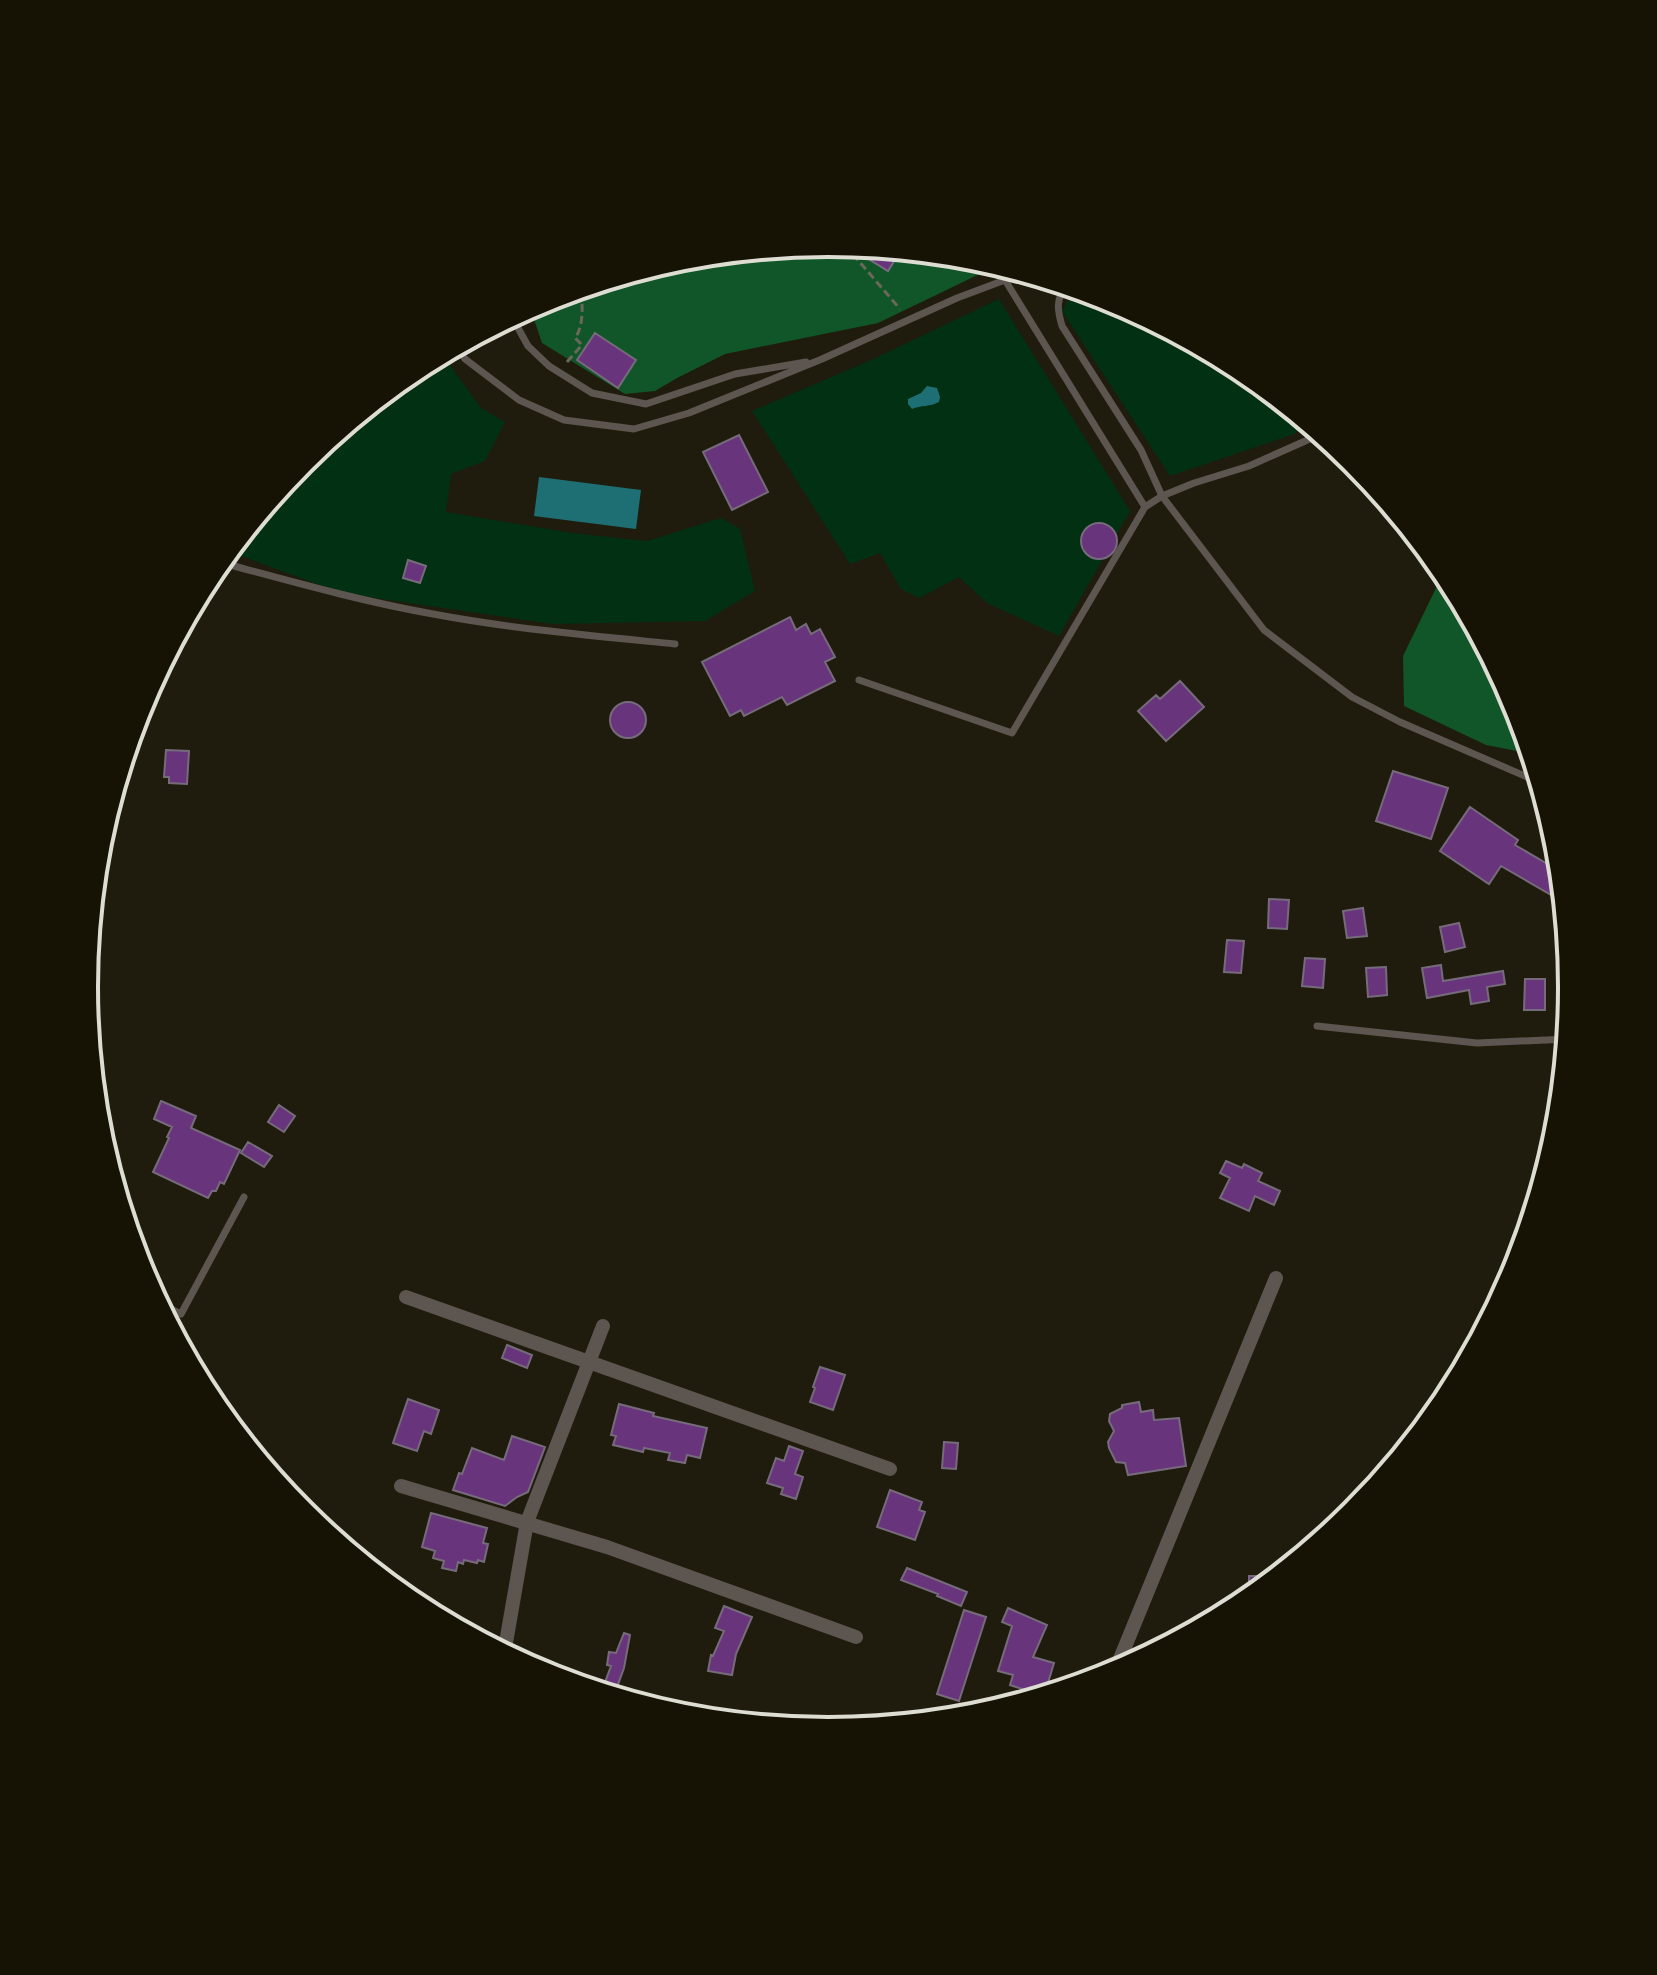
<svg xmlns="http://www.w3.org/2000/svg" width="1657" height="1975" font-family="'Work Sans',sans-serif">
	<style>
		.green { fill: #023012 }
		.forest { fill: #105628 }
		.water { fill: #1d6f74 }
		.building { fill: #68347c; stroke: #766b7b; stroke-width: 2 }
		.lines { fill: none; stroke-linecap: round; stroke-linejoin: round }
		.path { stroke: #6b685b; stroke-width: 3; stroke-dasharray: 8 4; stroke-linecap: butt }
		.lane { stroke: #5c5550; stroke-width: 7 }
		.street { stroke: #5c5550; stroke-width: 14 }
		.rim { fill: none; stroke: #deddd3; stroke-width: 4 }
	</style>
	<rect width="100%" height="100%" fill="#201c0d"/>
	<!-- green -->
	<path class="green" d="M1075 288 1114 300 1242 369 1309 423 1294 434 1170 476 1062 311Z
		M999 299 1130 511 1059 636 987 603 959 577 919 598 901 589 880 553 850 564 752 411 871 360Z
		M439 356 447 361 481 408 505 422 485 461 451 474 446 512 572 533 647 541 721 518 740 529 755 591 705 621 553 624 341 593 228 551 302 461 415 368Z"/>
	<!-- forest -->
	<path class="forest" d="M829 243 974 257 997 264 990 269 878 323 725 354 677 378 655 391 625 394 542 343 530 307 544 299 684 257Z
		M1450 579 1516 703 1532 754 1486 745 1404 706 1403 656 1437 586Z"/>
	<!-- water -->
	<path class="water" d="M927 386 937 388 940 397 939 402C930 407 921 405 912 409L908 404V399L921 393Z
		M539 477 641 490 636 529 534 516Z"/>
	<!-- building -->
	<path class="building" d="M846 245 872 247 901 250 888 271Z
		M595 333 636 360 618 388 577 360Z
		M739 435 768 492 732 510 703 452Z
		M1081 541a18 18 0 1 1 36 0a18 18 0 1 1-36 0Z
		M408 560 426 566 420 583 403 578Z
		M790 617 796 630 806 624 811 634 820 629 835 657 825 662 835 681 787 705 782 697 744 716 741 710 730 716 702 662Z
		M1180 681 1204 707 1166 741 1138 711 1156 695 1160 699Z
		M610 720a18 18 0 1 1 36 0a18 18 0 1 1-36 0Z
		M166 750 189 751 187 784 169 783V777H164Z
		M1393 771 1448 788 1431 839 1376 821Z
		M1470 807 1518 840 1515 845 1551 866 1560 852 1565 903 1501 866 1489 884 1440 851Z
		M1269 899 1289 900 1287 929 1268 928Z
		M1363 908 1367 936 1347 938 1343 911Z
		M1459 923 1465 947 1445 952 1440 927Z
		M1227 940 1244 941 1241 973 1224 972Z
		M1305 958 1325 959 1323 988 1302 986Z
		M1441 965 1443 981 1503 971 1505 984 1487 987 1489 1001 1471 1004 1469 990 1427 998 1422 968Z
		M1386 967 1387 995 1368 997 1366 968Z
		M1525 979H1545V1010H1524Z
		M161 1101 196 1116 191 1128 240 1150 224 1184 220 1182 216 1191H212L208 1198 153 1172 169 1138 167 1137 172 1127 154 1119Z
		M279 1105 295 1116 284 1132 268 1122Z
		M248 1142 272 1156 264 1167 241 1153Z
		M1226 1161 1242 1168 1244 1164 1262 1173 1258 1181 1280 1191 1274 1205 1255 1196 1249 1211 1220 1198 1230 1178 1220 1173Z
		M507 1345 532 1355 527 1368 502 1358Z
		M820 1367 845 1375 833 1410 810 1402 815 1388 813 1387Z
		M408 1399 439 1410 431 1434 424 1431 417 1451 393 1443Z
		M1139 1402 1141 1412 1153 1410 1154 1420 1179 1418 1186 1466 1128 1475 1125 1463 1116 1462 1109 1448 1108 1442 1114 1431 1109 1421 1110 1414 1122 1408V1405Z
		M619 1404 654 1413 653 1416 707 1428 700 1458 687 1455 685 1463 668 1460 670 1453 644 1448 643 1452 613 1445 616 1436 611 1435Z
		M512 1436 545 1447 528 1492 517 1497 505 1506 453 1490 459 1473 462 1474 472 1448 504 1460Z
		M944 1442 958 1443 956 1469 942 1468Z
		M789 1446 803 1451 795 1474 803 1477 796 1499 781 1494 783 1488 767 1483 776 1458 784 1461Z
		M890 1490 922 1502 919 1510 925 1512 915 1540 877 1527Z
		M431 1513 487 1528 483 1543 488 1544 484 1562 478 1560 477 1563 464 1560 463 1564 458 1562 456 1571 442 1568 444 1561 433 1558 435 1551 422 1547Z
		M907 1568 967 1592 961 1606 937 1596 938 1594 901 1580Z
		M1249 1576H1280L1249 1601Z
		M724 1606 752 1617 736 1654 732 1675 708 1671 711 1655 713 1656 724 1631 715 1628Z
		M1008 1608 1047 1625 1033 1657 1054 1663 1044 1696 1010 1685 1013 1675 998 1671 1012 1626 1002 1622Z
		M964 1610 986 1617 959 1701 937 1694Z
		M624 1633 630 1635 624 1668 616 1690 604 1685 611 1666 607 1665 609 1652 616 1653Z"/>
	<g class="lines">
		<!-- path -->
		<path class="path" d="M845 245 900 309
			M567 362 582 345 575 338C584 326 583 303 580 289"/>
		<!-- lane -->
		<path class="lane" d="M1066 285C1056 300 1057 309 1062 326L1141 450 1162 496 1194 483 1249 466 1312 438 1320 432
			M512 317 528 346 549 366 592 393 646 404 735 374 806 362
			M456 346 465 359 519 400 564 420 634 429 689 413 822 359 957 298 1005 280 1015 270
			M1145 507 1162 496 1264 630 1352 697 1400 722 1541 783
			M219 562C290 581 360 601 433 614 513 629 594 636 675 644
			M859 680 1012 733 1145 507 1005 280
			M1317 1026 1477 1043 1568 1039
			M156 1301 181 1314 244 1197"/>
		<!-- street -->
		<path class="street" d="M406 1297 890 1469
			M401 1486 607 1547 856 1637
			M504 1654 527 1522 603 1326
			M1113 1676 1276 1278"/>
	</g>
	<!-- crop -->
	<path d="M0 0H1657V1975H0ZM98 987a730 730 0 1 1 1460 0a730 730 0 1 1-1460 0Z" fill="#161305" fill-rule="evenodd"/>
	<path class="rim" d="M98 987a730 730 0 1 1 1460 0a730 730 0 1 1-1460 0Z"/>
</svg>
